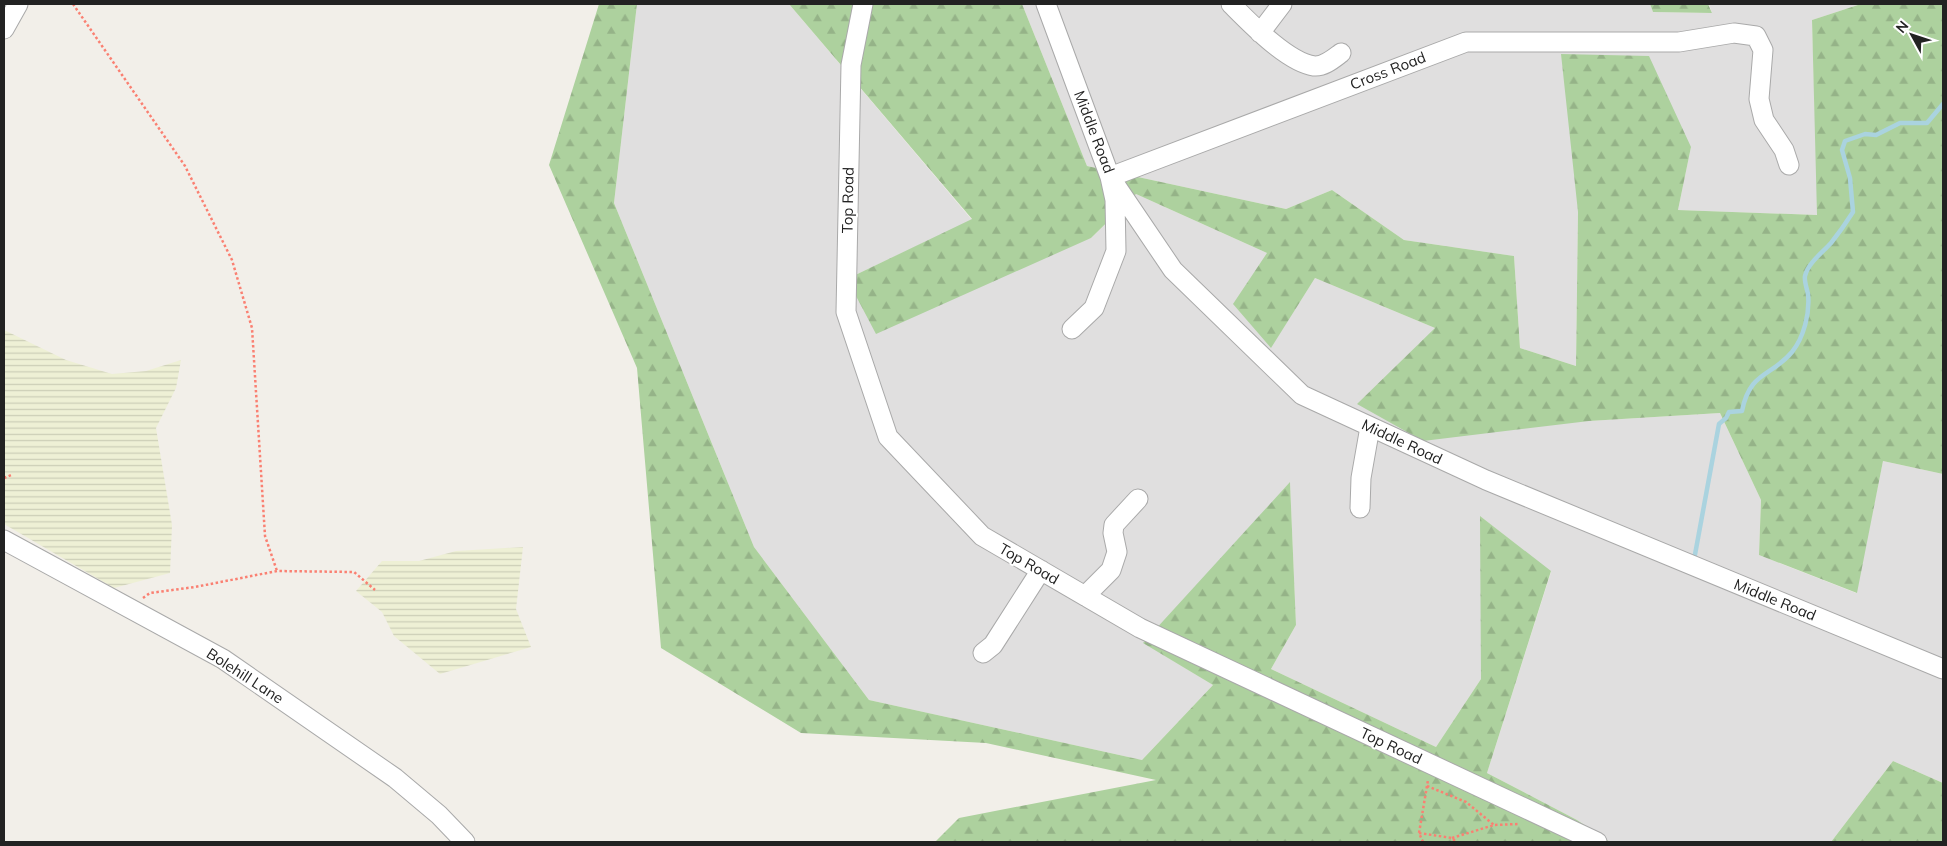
<svg xmlns="http://www.w3.org/2000/svg" width="1947" height="846" font-family="Mulish,sans-serif">
	<style>
		.residential { fill: #e0dfdf }
		.farmland { fill: url(#farmland-rules) }
		.forest { fill: url(#forest-firs) }
		.lines { fill: none; stroke-linecap: round; stroke-linejoin: round }
		.stream { stroke: #aad3df; stroke-width: 4.5 }
		.minor-casing { stroke: #a9a9a9; stroke-width: 21 }
		.path { stroke: #fa8072; stroke-width: 2.5; stroke-dasharray: 2.5 2.5; stroke-linecap: butt }
		.minor { stroke: #fff; stroke-width: 19 }
		.labels { text-anchor: middle; stroke-width: 4; stroke-linejoin: round; paint-order: stroke }
		.street-label { font-size: 15px; fill: #222; stroke: #fff }
	</style>
	<defs>
		<pattern id="farmland-rules" width="6" height="5" patternUnits="userSpaceOnUse" patternTransform="scale(1.25)"><rect width="6" height="5" fill="#eef0d5"/><path d="M0 2.5h6" fill="none" stroke="#ccceb7"/></pattern>
		<pattern id="forest-firs" width="22" height="20" patternUnits="userSpaceOnUse" patternTransform="scale(1.25)"><rect width="22" height="20" fill="#add19e"/><path d="M5 1l3.5 6h-7zM16 11l3.5 6h-7z" fill="#95b388"/></pattern>
	</defs>
	<rect width="100%" height="100%" fill="#f2efe9"/>
	<!-- residential -->
	<path class="residential" d="M637 4H789L972 220 847 279 1091 238 1136 194 1267 253 1271 347 1315 278 1435 328 1589 421 1720 413 1761 500 1759 555 1856 593 1883 461 1943 474V783L1893 761 1831 842H1610L1577 820 1487 773 1551 572 1481 517V679L1436 747 1271 669 1296 625 1290 483 1144 643 1213 685 1142 760 869 700 754 547 614 203Z
		M1022 4H1650L1653 12 1712 13 1709 4H1861L1812 20 1818 215 1678 210 1691 147 1578 212 1576 366 1520 348 1514 256 1404 240 1332 190 1286 209 1087 166Z"/>
	<!-- farmland -->
	<path class="farmland" d="M4 330 66 360 112 374 146 371 181 360 176 388 156 428 172 525 170 573 114 588 4 524Z
		M523 547 516 609 531 647 440 674 394 636 382 612 356 591 382 561H419L456 551Z"/>
	<!-- forest -->
	<path class="forest" d="M599 4H637L614 203 754 547 869 700 1142 760 1213 685 1143 643 1290 482 1296 625 1271 669 1436 747 1481 679 1480 516 1551 571 1487 773 1577 820 1610 842H935L959 818 1156 780 986 743 801 733 661 648 637 368 549 165Z
		M789 4H1022L1087 166 1286 209 1332 190 1404 240 1514 256 1520 348 1576 366 1578 212 1561 54 1649 56 1691 147 1678 210 1817 215 1812 20 1861 4H1943V474L1883 461 1857 593 1759 555 1761 500 1720 413 1589 421 1423 441 1357 404 1435 328 1315 278 1271 348 1233 304 1267 253 1136 194 1091 238 876 334 847 279 972 219Z
		M1650 4H1708L1712 13 1653 12Z
		M1893 761 1943 783V842H1831Z"/>
	<g class="lines">
		<!-- stream -->
		<path class="stream" d="M1694 560 1719 424 1726 418 1729 412 1742 411C1750 371 1771 377 1792 352 1804 337 1810 313 1808 294 1807 289 1804 281 1805 276 1808 263 1823 252 1831 243 1839 233 1846 223 1853 212L1850 178 1842 150 1845 141 1865 134 1876 135 1900 123H1927L1943 104"/>
		<defs>
			<path id="minor" d="M863 4 851 65 846 312 888 437 982 536 1140 628 1597 842
				M1046 4 1110 177 1173 270 1302 395 1486 480 1943 669
				M1231 4C1249 22 1287 62 1314 66 1324 67 1333 59 1341 53
				M4 29 18 4
				M1260 33 1282 4
				M1072 329 1094 308 1116 251 1115 200 1110 177 1466 42H1679L1734 33 1756 36 1763 50 1759 99 1764 120 1784 150 1789 165
				M1360 508 1361 478 1370 427
				M4 540 223 659 395 778 439 815 465 842
				M1085 596 1111 570 1117 552 1113 533 1114 525 1138 499
				M983 653 993 645 1041 570"/>
		</defs>
		<!-- minor casing -->
		<use href="#minor" class="minor-casing"/>
		<!-- path -->
		<path class="path" d="M73 4 185 166 232 260 252 328 265 536 277 571
			M4 478 11 475
			M143 598 150 593 195 587 277 571 354 572 375 590
			M1427 786 1466 802 1494 825
			M1419 833 1452 838 1456 842
			M1452 838 1494 825 1519 824
			M1423 842 1419 833 1428 780"/>
		<!-- minor -->
		<use href="#minor" class="minor"/>
	</g>
	<g class="labels">
		<!-- street labels -->
		<g class="street-label">
			<text transform="translate(1388 71) rotate(-21)" y="5">Cross Road</text>
			<text transform="translate(1094 132) rotate(69)" y="5">Middle Road</text>
			<text transform="translate(848 200) rotate(-89)" y="5">Top Road</text>
			<text transform="translate(1402 442) rotate(25)" y="5">Middle Road</text>
			<text transform="translate(1029 564) rotate(30)" y="5">Top Road</text>
			<text transform="translate(1775 600) rotate(22)" y="5">Middle Road</text>
			<text transform="translate(245 676) rotate(33)" y="5">Bolehill Lane</text>
			<text transform="translate(1391 746) rotate(25)" y="5">Top Road</text>
		</g>
	</g>
	<!-- border -->
	<rect width="1947" height="846" fill="none" stroke="#222222" stroke-width="10"/>
	<!-- north arrow -->
	<g transform="translate(1912 35) rotate(310)" stroke="#ffffff" stroke-width="4" paint-order="stroke">
	<path d="M0-4L9 19L0 12L-9 19Z" fill="#222222"/>
	<text y="-8" font-size="14" font-weight="bold" text-anchor="middle" fill="#222222">N</text>
	</g>
</svg>
